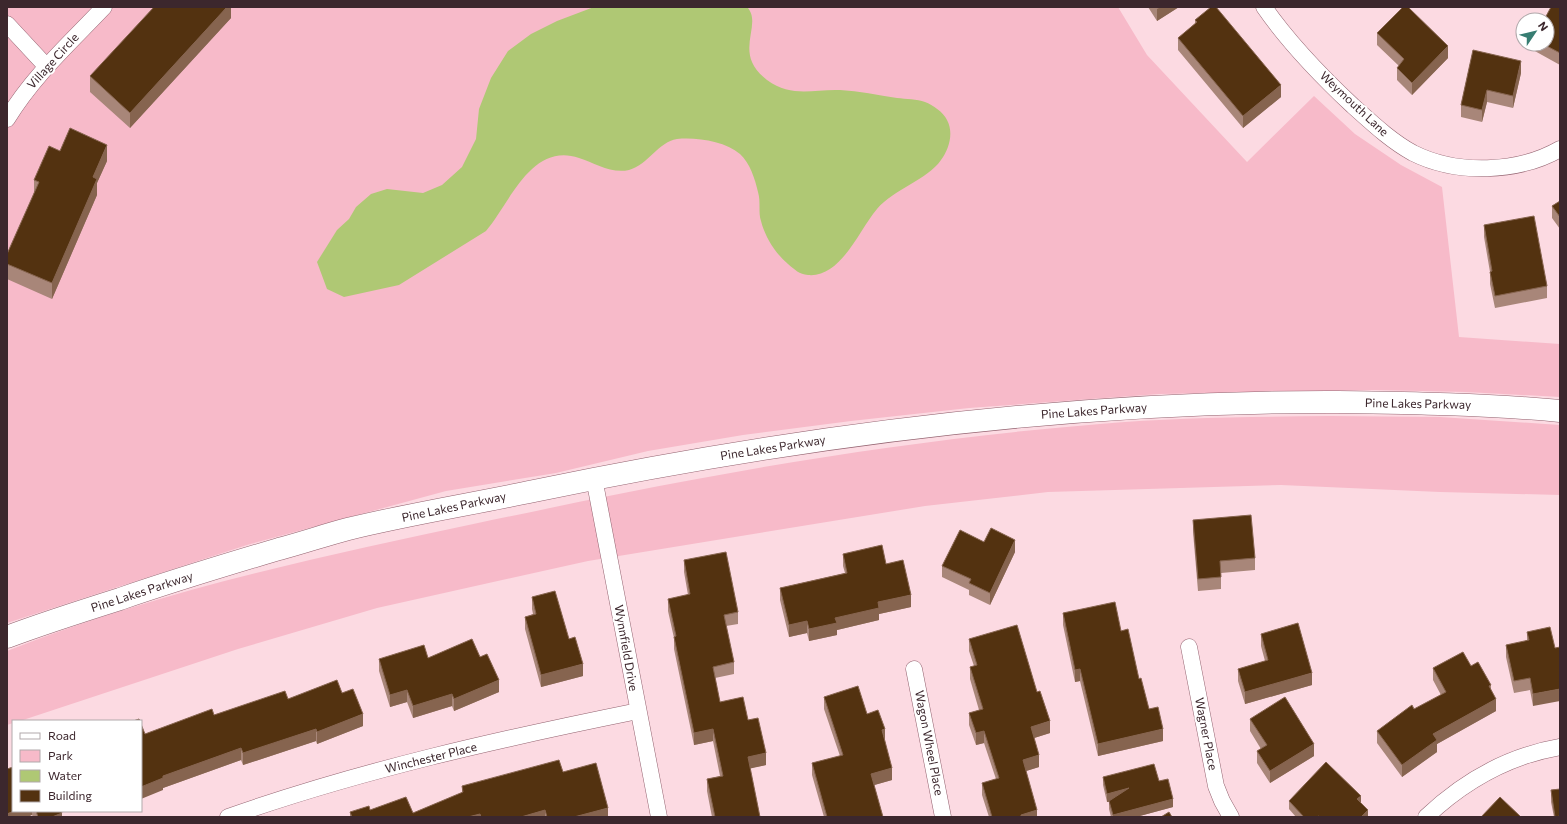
<svg xmlns="http://www.w3.org/2000/svg" width="1567" height="824" font-family="Commissioner,sans-serif">
	<style>
		.green { fill: #f7bac9 }
		.water { fill: #afc874 }
		.lines { fill: none; stroke-linecap: round; stroke-linejoin: round }
		.street-casing { stroke: #936370; stroke-width: 17 }
		.secondary-casing { stroke: #936370; stroke-width: 23 }
		.street { stroke: #fff; stroke-width: 16 }
		.secondary { stroke: #fff; stroke-width: 22 }
		.wall { fill: #a88679 }
		.shaded-wall { fill: #86644f }
		.building { fill: #533210; stroke: #86644f }
		.labels { text-anchor: middle; stroke-width: 4; stroke-linejoin: round; paint-order: stroke }
		.street-label { font-size: 12px; fill: #3c272d; stroke: #fff }
	</style>
	<rect width="100%" height="100%" fill="#fcdae2"/>
	<!-- green -->
	<path class="green" d="M7 7H1118L1147 55 1247 162 1314 96 1355 134 1401 165 1442 187 1459 337 1560 344V397L1466 392 1375 390 1159 394 969 408 851 421 743 435 648 451 556 473 446 491 247 545 7 623Z
		M1330 416 1440 417 1560 425V495L1440 492 1281 485 1048 492 925 506 588 561 377 608 238 649 20 721H13V723L7 725V651C159 591 318 557 478 523 551 508 624 492 697 479 830 454 965 435 1100 424 1177 417 1254 417 1330 416Z"/>
	<!-- water -->
	<path class="water" d="M594 7H747C764 25 731 53 767 80 792 98 813 89 840 90 859 91 878 95 897 98 906 99 917 99 925 102 933 105 943 112 947 120 954 133 949 149 941 160 927 180 894 189 877 209 859 230 841 278 808 275 799 274 795 270 788 264 775 253 765 237 761 221 758 212 761 202 758 192 755 179 750 163 740 154 725 141 696 137 677 139 658 142 648 165 629 170 611 174 595 163 579 158 531 142 510 203 486 231L399 285 344 297 327 289 317 262 337 230 349 219 356 207 371 194 387 189 423 193 442 185 462 167 476 139 479 109 491 78 508 51 531 34 557 21Z"/>
	<g class="lines">
		<defs>
			<path id="street" d="M1264 7C1289 43 1321 76 1353 106 1372 123 1391 141 1413 153 1457 175 1518 173 1560 149
				M7 24 46 66
				M7 119C34 75 69 44 104 7
				M594 478 659 817
				M1189 647 1216 786 1222 801 1231 817
				M914 669 943 817
				M228 817C361 770 500 739 638 711
				M1426 817C1464 781 1508 756 1560 747"/>
			<path id="secondary" d="M7 637C44 623 82 611 120 599 172 581 225 565 279 549 302 543 325 535 348 529 409 514 472 504 534 491 798 436 1068 401 1338 402 1412 403 1486 404 1560 411"/>
		</defs>
		<!-- street casing -->
		<use href="#street" class="street-casing"/>
		<!-- secondary casing -->
		<use href="#secondary" class="secondary-casing"/>
		<!-- street -->
		<use href="#street" class="street"/>
		<!-- secondary -->
		<use href="#secondary" class="secondary"/>
	</g>
	<!-- wall -->
	<path class="wall" d="M231 7V18L130 128 90 92V76Z
		M1148 7H1179L1157 21Z
		M1560 7V65L1533 50V44H1547Z
		M1195 20 1281 97 1243 128 1178 50V38L1195 24Z
		M1377 33 1448 58 1412 95 1397 80V68L1399 66 1377 45Z
		M1473 50 1521 73 1513 108 1487 102 1482 122 1461 117V105Z
		M60 151 107 161 97 183V195L52 299 7 279V264L34 193V180Z
		M1560 201V229L1552 218V206Z
		M1484 225 1547 286V298L1495 308 1490 284V272L1484 237Z
		M1193 520 1255 558V570L1221 573V589L1198 591 1193 532Z
		M984 542 1015 552 990 605 969 595V590L942 577V566Z
		M843 554 886 564 911 607 879 614V620L837 630V635L809 641 807 633 789 637 780 600V588L845 573 843 566Z
		M684 560 738 612V624L726 626 734 662V674L715 678 720 702 748 720 766 765 750 768 760 817H712L707 791V779L720 776 713 741 694 745 674 649V638L668 611V599L688 595 684 572Z
		M532 597 583 676 541 687 525 629V617L533 614 532 609Z
		M1063 613 1121 631 1139 679 1149 709 1163 741 1098 756 1080 681 1075 682 1063 625Z
		M1527 632 1555 648 1533 706 1530 690 1514 693 1506 657V645L1527 641Z
		M1261 634 1312 685 1245 704 1238 681V669L1265 661 1261 646Z
		M969 639 1050 733 1034 738 1039 767 1026 771 1037 817H989L982 795V783L996 779 984 743 976 745 969 725V713L979 710 970 679V667L974 666 969 651Z
		M480 657 499 692 454 711 452 706 413 718 407 702 390 707 379 671V659Z
		M1471 666 1491 685V690L1496 711 1437 744V752L1402 777 1377 743V731L1441 695 1433 680V668Z
		M342 693 363 726 317 744 316 741 243 765 241 760 163 788V790L145 734 214 715 288 699Z
		M824 697 867 714 885 741 892 780 874 785 883 817H824L812 775V763L840 756 824 709Z
		M1250 719 1314 756 1270 783 1257 763V751L1261 749 1250 731Z
		M563 772 608 817H350V812L370 810 413 813 462 793V786Z
		M1103 777 1159 781 1173 807 1136 817H1111L1109 809V802H1107L1103 785Z
		M1560 789V817H1554L1551 802V790Z
		M1289 801 1361 803 1368 817H1296L1289 809Z
		M13 811H61L62 817H33L32 815Z"/>
	<!-- shaded-wall -->
	<path class="shaded-wall" d="M227 7H231V18L130 128V113Z
		M1161 7H1179L1157 21V9Z
		M1448 46V58L1412 95V83Z
		M1521 61V73L1513 108V96Z
		M1281 85V97L1243 128V116Z
		M1487 90V102L1482 122V110Z
		M107 145V161L97 183V195L52 299V283L93 177Z
		M1015 540V552L990 605V593Z
		M911 595V607L879 614V620L837 630V635L809 641V629L835 618 878 602Z
		M807 621V633L789 637V625Z
		M583 664V676L541 687V675Z
		M1080 669V681L1075 682V670Z
		M1312 673V685L1245 704V692Z
		M499 680V692L454 711V699Z
		M1560 689V701L1533 706V694Z
		M407 690V702L390 707V695Z
		M452 694V706L413 718V706Z
		M1496 699V711L1437 744V752L1402 777V765L1433 734Z
		M363 714V726L317 744V732Z
		M1050 721V733L1031 739V727Z
		M316 729V741L243 765V753Z
		M713 729V741L694 745V733Z
		M885 729V741L882 730Z
		M1163 729V741L1098 756V744Z
		M984 731V743L976 745V733Z
		M1314 744V756L1270 783V771Z
		M241 748V760L163 788V790L141 799V787L163 776Z
		M766 753V765L748 769V757Z
		M1039 755V767L1023 772V760Z
		M892 768V780L871 786V774Z
		M1129 788V796L1107 802V794Z
		M1361 796V804L1357 799Z
		M1173 799V807L1136 817H1113V815Z
		M608 808V817H574Z
		M545 810V817H521Z
		M1037 810V817H1021V815Z
		M1368 810V817H1361Z
		M14 811H32V815L28 817H7V814Z
		M62 813V817H52Z
		M480 814V817H468Z"/>
	<!-- building -->
	<path class="building" d="M154 7H227L130 113 90 76Z
		M1211 7H1216L1281 85 1243 116 1178 38 1197 22 1195 20Z
		M1403 7H1408L1448 46 1412 83 1397 68 1404 59 1377 33Z
		M1551 7H1560V53L1543 44H1547V20H1544Z
		M1473 50 1521 61 1513 96 1487 90 1482 110 1461 105Z
		M70 128 107 145 93 177 97 179 52 283 7 264V254L39 182 34 180 49 146 60 151Z
		M1560 201V217L1552 206Z
		M1534 216 1547 286 1495 296 1490 272 1492 271 1484 225Z
		M1251 515 1255 558 1220 561 1221 577 1198 579 1193 520Z
		M991 528 1015 540 990 593 969 583 971 579 942 566 960 530 984 542Z
		M882 545 886 564 903 560 911 595 878 602 879 608 835 618 837 623 809 629 807 621 789 625 780 588 847 573 843 554Z
		M726 552 738 612 724 615 734 662 713 667 720 702 743 697 748 720 758 718 766 753 748 757 760 817H715L707 779 723 776 713 729 694 733 674 637 676 636 668 599 690 594 684 560Z
		M555 591 569 639 575 637 583 664 541 675 525 617 536 614 532 597Z
		M1115 602 1121 631 1128 629 1139 679 1141 678 1149 709 1158 707 1163 729 1098 744 1080 669 1075 670 1063 613Z
		M1298 623 1312 673 1245 692 1238 669 1268 660 1261 634Z
		M1017 625 1037 692 1040 691 1050 721 1031 727 1039 755 1023 760 1037 810 1021 815V817H992L982 783 999 778 984 731 976 733 969 713 983 709 970 667 977 665 969 639Z
		M1550 627 1555 648 1560 647V689L1533 694 1530 678 1514 681 1506 645 1529 640 1527 632Z
		M472 639 480 657 487 654 499 680 454 699 452 694 413 706 407 690 390 695 379 659 424 645 428 658Z
		M1463 652 1471 666 1478 662 1491 685 1489 686 1496 699 1433 734 1437 740 1402 765 1377 731 1412 705 1414 709 1446 692 1433 668Z
		M337 680 342 693 353 689 363 714 317 732 316 729 243 753 241 748 163 776V778L141 787V724L145 734 212 709 214 715 285 691 288 699Z
		M858 686 867 714 878 710 885 729 882 730 892 768 871 774 883 817H827L812 763 843 755 824 697Z
		M1285 697 1314 744 1270 771 1257 751 1267 745 1250 719Z
		M139 719 140 721H133Z
		M559 760 563 772 596 763 608 808 574 817H547L545 810 521 817H481L480 814 468 817H352L350 812 369 806 370 810 406 797 413 813 463 792 462 786Z
		M1326 762 1361 796 1357 799 1368 810 1361 817H1320L1318 816 1317 817H1304L1289 801Z
		M1154 764 1159 781 1168 779 1173 799 1113 815 1109 801 1129 788 1107 794 1103 777Z
		M13 767V811H14L7 814V769Z
		M1560 789V816L1555 817 1551 790Z
		M1500 797 1521 817H1481Z
		M36 811H61L62 813 52 817H38Z
		M1169 812 1172 817H1161Z"/>
	<g class="labels">
		<!-- street labels -->
		<g class="street-label">
			<text transform="translate(53 61) rotate(-48)" y="4">Village Circle</text>
			<text transform="translate(1354 104) rotate(43)" y="4">Weymouth Lane</text>
			<text transform="translate(1418 404) rotate(1)" y="4">Pine Lakes Parkway</text>
			<text transform="translate(1094 411) rotate(-4)" y="4">Pine Lakes Parkway</text>
			<text transform="translate(773 448) rotate(-9)" y="4">Pine Lakes Parkway</text>
			<text transform="translate(454 507) rotate(-12)" y="4">Pine Lakes Parkway</text>
			<text transform="translate(142 592) rotate(-18)" y="4">Pine Lakes Parkway</text>
			<text transform="translate(626 648) rotate(80)" y="4">Wynnfield Drive</text>
			<text transform="translate(1206 734) rotate(79)" y="4">Wagner Place</text>
			<text transform="translate(929 743) rotate(79)" y="4">Wagon Wheel Place</text>
			<text transform="translate(431 758) rotate(-14)" y="4">Winchester Place</text>
		</g>
	</g>
	<!-- border -->
	<rect width="1567" height="824" fill="none" stroke="#3c272d" stroke-width="16"/>
	<!-- legend -->
	<rect x="12" y="720" width="130" height="92" fill="#ffffff" stroke="#b1a9ab"/>
	<rect x="20" y="733" width="20" height="6" fill="#ffffff" stroke="#b1a9ab"/>
	<text x="48" y="740" font-size="12" fill="#3c272d">Road</text>
	<rect x="20" y="750" width="20" height="12" fill="#f7bac9" stroke="#b1a9ab"/>
	<text x="48" y="760" font-size="12" fill="#3c272d">Park</text>
	<rect x="20" y="770" width="20" height="12" fill="#afc874" stroke="#b1a9ab"/>
	<text x="48" y="780" font-size="12" fill="#3c272d">Water</text>
	<rect x="20" y="790" width="20" height="12" fill="#533210" stroke="#b1a9ab"/>
	<text x="48" y="800" font-size="12" fill="#3c272d">Building</text>
	<!-- north arrow -->
	<g transform="translate(1535 32) rotate(55)"><circle r="19" fill="#ffffff" stroke="#b1a9ab"/>
	<path d="M0-3L7 15L0 10L-7 15Z" fill="#377d72"/>
	<text y="-6" font-size="11" font-weight="bold" text-anchor="middle" fill="#3c272d">N</text>
	</g>
</svg>
